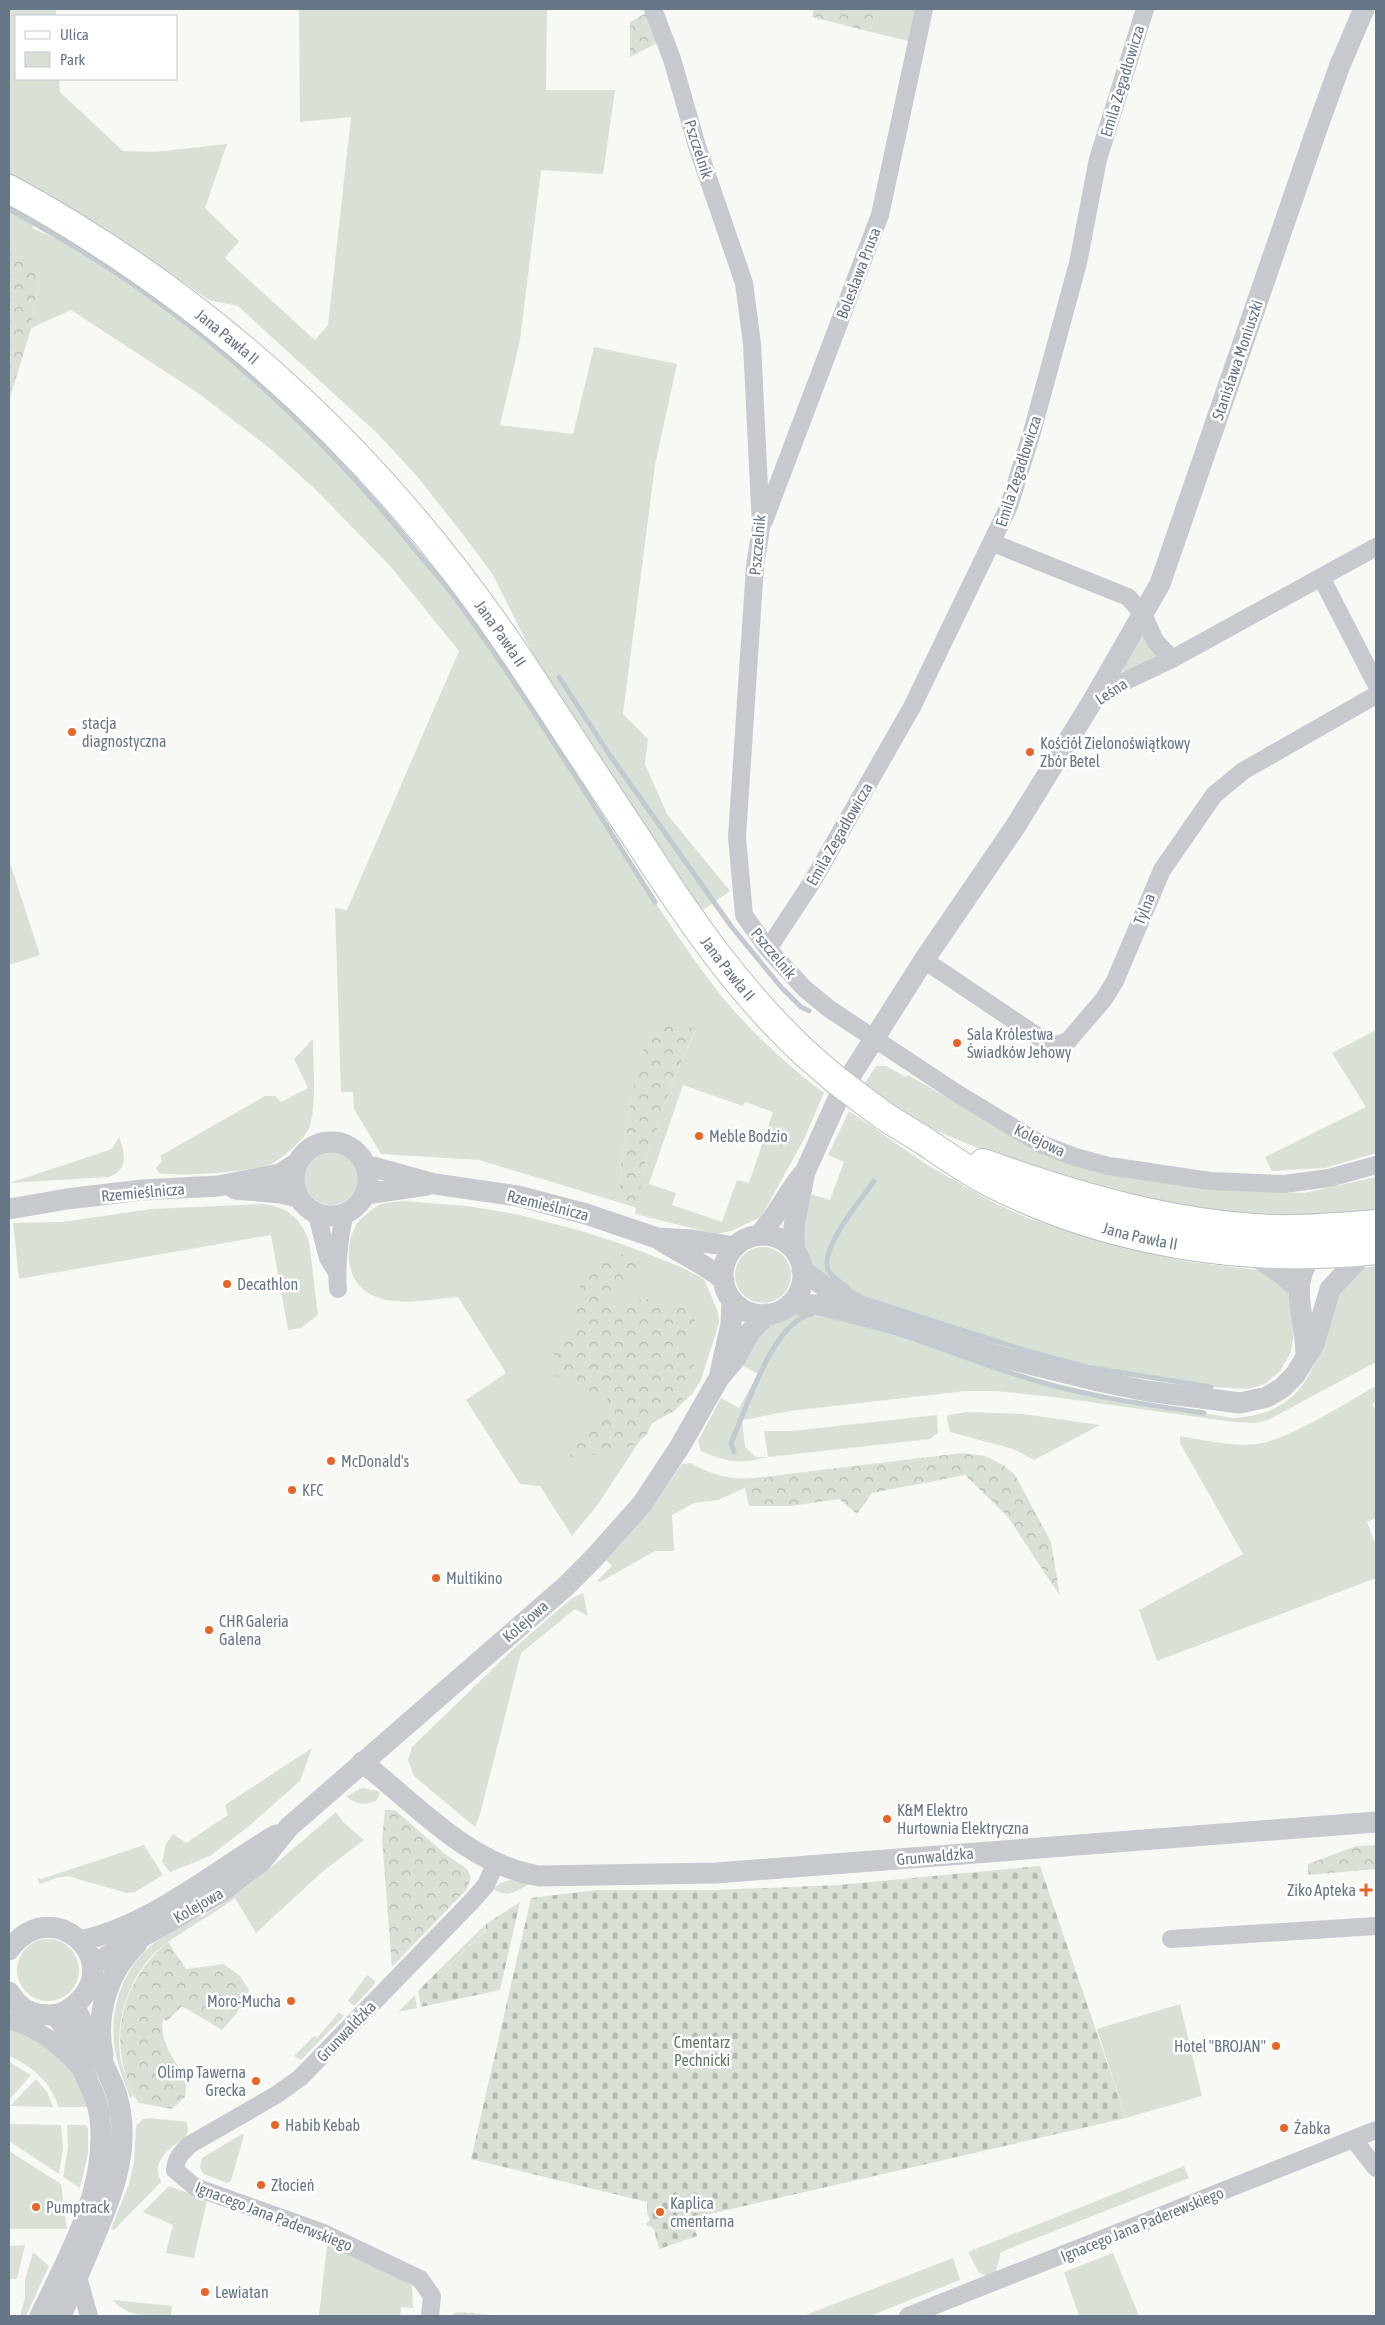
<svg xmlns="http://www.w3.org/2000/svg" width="1385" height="2325" font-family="'Asap Condensed',sans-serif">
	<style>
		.green { fill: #d9e0d6; fill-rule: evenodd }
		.forest { fill: url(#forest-crowns) }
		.cemetery { fill: url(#cemetery-stones) }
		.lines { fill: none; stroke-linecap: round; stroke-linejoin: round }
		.stream { stroke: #c2cad0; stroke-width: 5 }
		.primary-casing { stroke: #b9bdc1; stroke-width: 30 }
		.minor { stroke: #c6c9cd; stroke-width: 18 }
		.tertiary { stroke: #c6c9cd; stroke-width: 21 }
		.primary { stroke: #fff; stroke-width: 28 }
		.primary-bridge-casing { stroke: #b9bdc1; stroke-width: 30; stroke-linecap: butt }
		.primary-bridge { stroke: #fff; stroke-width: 28 }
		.poi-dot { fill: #e66527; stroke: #fff; stroke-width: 2 }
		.labels { text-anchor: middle; stroke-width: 5; stroke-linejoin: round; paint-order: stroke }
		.street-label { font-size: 16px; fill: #677687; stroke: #fff }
		.poi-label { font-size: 16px; fill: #677687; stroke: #fff; text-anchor: start }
		.park-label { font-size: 16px; fill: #647962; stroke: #fff }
	</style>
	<defs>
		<pattern id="forest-crowns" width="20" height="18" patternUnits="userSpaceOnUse" patternTransform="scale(1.25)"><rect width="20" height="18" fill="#d9e0d6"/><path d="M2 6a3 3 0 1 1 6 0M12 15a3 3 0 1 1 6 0" fill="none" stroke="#b4bab3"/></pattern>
		<pattern id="cemetery-stones" width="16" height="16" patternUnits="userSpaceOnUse" patternTransform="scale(1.25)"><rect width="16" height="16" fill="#d9e0d6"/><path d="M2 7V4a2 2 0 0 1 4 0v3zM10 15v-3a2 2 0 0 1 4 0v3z" fill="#b4bab3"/></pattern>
	</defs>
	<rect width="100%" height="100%" fill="#f8f8f5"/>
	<!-- green -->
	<path class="green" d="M9 9H56V16H16V79H59L60 92 123 151 155 152 227 144 205 208 239 241 225 258 315 340 328 325 351 117 300 122 299 9H547L546 90H615L603 174 541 170 520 340 500 425 573 434 594 347 677 364 655 465 623 714 648 739 645 764 667 814 730 891 700 912 540 669 493 575 465 537 416 475 378 434 238 306 209 300 109 231 9 174Z
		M875 9H916L908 41 871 32Z
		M9 204 38 219 32 228C53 238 77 246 97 258 126 275 153 296 180 317 313 419 429 550 519 691 550 740 583 788 613 837 646 887 677 938 713 985 745 1027 783 1062 824 1093L804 1139 761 1217 731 1231 716 1234 635 1214 644 1167 673 1081 696 1029 631 1098 622 1155 618 1202 479 1160 381 1154 354 1109 353 1092H341L335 908 347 910 459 651 391 567 315 489 272 450 198 393 71 310 31 328 39 277 9 240ZM683 1085 743 1106 745 1102 773 1112 749 1183 737 1180 722 1222 672 1205 676 1193 649 1184Z
		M1144 636 1158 654 1155 659 1124 672 1122 668 1139 637Z
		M9 860 40 955 9 965Z
		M1376 1030V1153L1325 1168 1272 1171 1265 1157 1366 1107 1332 1053Z
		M313 1039C313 1067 317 1099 310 1126 307 1137 280 1161 269 1165 242 1172 188 1177 159 1173L156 1168 162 1161 160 1156 265 1096H275L281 1102 308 1088 294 1059Z
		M876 1066H886L906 1077 908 1075 955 1102 1109 1175 1210 1189 1304 1193 1376 1177V1214L1312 1219 1179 1209 1016 1164 944 1134 897 1110 863 1086Z
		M849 1111 929 1166 996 1204 1025 1217 1075 1234 1127 1249 1190 1262 1266 1271 1282 1281 1293 1304 1295 1325 1291 1352 1280 1371 1265 1384 1249 1389 1211 1387 1086 1367 1027 1351 862 1298 813 1266 801 1241 811 1194 830 1200 844 1162 828 1155Z
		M119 1137C125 1154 129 1169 109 1177L9 1183 112 1149Z
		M304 1178a27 27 0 1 1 54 0a27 27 0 1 1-54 0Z
		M404 1201 467 1206 516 1214 578 1230 622 1244 681 1267 704 1279 718 1312 719 1323 701 1380 692 1394 677 1408 651 1421 634 1443 639 1442 598 1504 572 1536 540 1486 520 1484 466 1400 506 1373 458 1297C431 1299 399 1307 374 1296 347 1285 343 1251 355 1227 358 1220 371 1210 377 1206 384 1202 396 1202 404 1201Z
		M263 1204C287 1207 300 1217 309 1241L318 1315 301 1328 288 1330 271 1235 19 1279 13 1223 62 1222 152 1209Z
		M735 1275a28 28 0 1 1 56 0a28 28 0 1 1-56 0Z
		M1376 1266V1362L1268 1420 1256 1423 1234 1422 1054 1397 995 1391H965L790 1411 742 1420 745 1447 756 1457H768L764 1431H792L937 1415 938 1433 930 1439 768 1457C737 1464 730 1463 701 1451L698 1441 721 1398 739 1408 758 1374 740 1364 769 1320 795 1313 853 1322 1019 1376 1080 1392 1232 1418C1291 1414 1310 1386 1325 1333 1327 1323 1328 1309 1333 1300 1340 1289 1352 1279 1361 1268Z
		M1376 1386V1401L1372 1404 1376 1410V1518L1367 1522 1376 1546V1578L1157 1661 1139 1610 1243 1554 1180 1443V1436C1204 1440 1232 1447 1256 1444 1287 1441 1347 1402 1376 1386Z
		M968 1412 1023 1414 1100 1425 1034 1460 1013 1449 950 1432 947 1418 948 1415Z
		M690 1463C720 1479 739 1481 772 1476L718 1500 694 1503 672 1515 674 1551H655L600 1582 597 1581 612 1566 605 1559 656 1501 682 1464Z
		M583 1593 588 1616 575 1609 521 1653 480 1814 475 1827 414 1776 408 1760 412 1747 512 1650 572 1598Z
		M312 1748 300 1781 249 1826 210 1856 170 1872 162 1862 166 1844 173 1834 186 1843 228 1815 225 1805Z
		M362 1788 378 1791 380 1793 376 1801C365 1805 355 1805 346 1796Z
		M336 1812 343 1822 364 1840 322 1872 256 1933 235 1898C214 1914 190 1926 168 1942 133 1966 115 2014 120 2056 122 2069 129 2083 133 2096L130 2098C124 2080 116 2062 114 2043 110 2004 125 1964 158 1940 179 1926 203 1917 224 1903 264 1876 299 1843 336 1812Z
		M144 1845 163 1875 135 1892 127 1893 67 1876 56 1878 40 1884 37 1878 41 1879Z
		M511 1880 530 1884C514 1892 509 1898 493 1889L500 1883Z
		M486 1924V1929L445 1970H439Z
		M17 1970a31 31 0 1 1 62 0a31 31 0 1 1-62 0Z
		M367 1975 375 1981 374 1985 354 2006 348 2001Z
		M415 1995 417 2008 398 2012Z
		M1180 2004 1202 2096 1126 2118 1097 2029Z
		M339 2012 344 2016 301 2060 294 2056 314 2036 317 2038Z
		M9 2028 47 2044 76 2076 88 2107H59C49 2081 34 2067 9 2056Z
		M9 2062 31 2075 9 2100Z
		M36 2079 47 2092 53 2107 10 2106Z
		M150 2118 187 2122 188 2130 185 2140C175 2142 160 2156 158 2167 157 2172 160 2178 161 2182L114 2230 111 2229 129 2184 134 2163 136 2126 143 2119Z
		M9 2124 61 2125 63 2148 59 2174 9 2141Z
		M67 2125H85L88 2128V2154L80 2188 63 2177 68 2148Z
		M242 2134 244 2135 231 2181 227 2183 204 2174 200 2168 202 2158Z
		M9 2151 61 2184 67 2229H9Z
		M1184 2166 1189 2178 1001 2252 995 2274 988 2276 979 2273 968 2252Z
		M169 2186 207 2200 194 2258 166 2253 173 2225 143 2212Z
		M25 2245 17 2279H9V2246Z
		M327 2245 403 2280 412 2286 413 2308 401 2307 400 2316H319Z
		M33 2252 49 2266 26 2316H20L25 2298V2280Z
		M1113 2253 1139 2316H1079L1064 2272Z
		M953 2258 960 2280 870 2316H803Z
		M113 2300 172 2306 171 2316C149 2316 128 2318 113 2300Z"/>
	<!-- forest -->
	<path class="forest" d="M814 9H875L871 32 812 17Z
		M648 12 657 43 630 57V22Z
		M9 240 39 277 31 329 9 401Z
		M658 1025 696 1028 673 1081 644 1167 637 1208 618 1202 622 1155 631 1098 640 1056Z
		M633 1250 643 1259C638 1276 623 1287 613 1301L628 1302 647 1299 688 1304 695 1320 686 1351 694 1364 693 1383 676 1410 652 1423 647 1434 639 1442 613 1453 569 1457 608 1399 552 1374 558 1364 549 1343 577 1324 576 1299 586 1267Z
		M962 1453 985 1456 1003 1465 1015 1475 1051 1542 1060 1596 1008 1517 965 1475 872 1493 857 1514 839 1499 791 1506H749L745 1488 772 1476Z
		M385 1810H395L445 1854 467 1869 471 1877 467 1889 392 1967 382 1839Z
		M1376 1845V1869L1308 1875V1864L1356 1846Z
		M168 1942 186 1969 224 1964 240 1976 249 1990 236 2014 222 2030 182 2006 167 2021 163 2019C159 2043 174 2060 187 2078L185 2097 172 2109 139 2103C132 2095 129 2085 126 2075 110 2026 128 1975 168 1942Z
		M457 2312 492 2315V2316H450Z"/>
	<!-- cemetery -->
	<path class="cemetery" d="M1040 1866 1126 2118 692 2218 697 2236 659 2249 654 2229 646 2224 650 2220 647 2213V2202L471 2159 531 1898 596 1890H717L839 1885Z
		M520 1902 500 1990 421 2007 418 1991 439 1970H445L486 1930V1924Z"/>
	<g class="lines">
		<!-- stream -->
		<path class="stream" d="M9 209C55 235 101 261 144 292 246 364 335 451 413 547 427 565 443 581 456 599 527 697 590 800 655 902
			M559 677 609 754 731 926 781 987 801 1007 809 1011
			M848 1288C842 1283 832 1278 828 1270 820 1247 861 1200 874 1181
			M868 1300 1027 1351 1086 1367 1211 1387
			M850 1321C907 1333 962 1358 1017 1375 1078 1395 1141 1404 1204 1413
			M734 1452 731 1443C746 1411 772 1321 812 1314"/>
		<defs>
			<g id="primary">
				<path id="s1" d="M9 189C218 303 386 461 518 658 559 720 599 782 640 843 689 919 739 992 806 1054"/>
				<path id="s2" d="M884 1116C898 1125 912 1133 926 1142 948 1157 969 1172 993 1184 1110 1243 1246 1264 1376 1250"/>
				<path d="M983 1163C1078 1197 1173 1225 1274 1229 1308 1230 1342 1227 1376 1224"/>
			</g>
		</defs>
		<!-- primary casing -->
		<use href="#primary" class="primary-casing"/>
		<!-- minor -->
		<path class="minor" d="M653 9 672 59 697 146 744 283 752 344 761 528 755 566 737 837 744 915 768 949 804 988 828 1008 958 1094 1041 1144 1075 1157 1109 1166 1210 1181 1284 1184 1329 1178 1376 1165
			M764 521 880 215 924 9
			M993 543 1128 597 1143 614 1155 641 1172 659
			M1321 577 1376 684
			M1092 702 1119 684 1172 659 1376 547
			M768 949 812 882 912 707 1009 506 1032 432 1078 263 1098 159 1145 9
			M924 960 1052 1046 1068 1041 1104 999 1115 981 1162 870 1214 795 1243 771 1376 695
			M317 1215 328 1258 336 1271
			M338 1289C336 1268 339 1235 345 1214
			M1171 1939 1376 1926
			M9 2020C42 2030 58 2044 81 2069
			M1354 2140 1376 2168
			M78 2277 89 2316
			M430 2316 432 2296 420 2279 321 2232 195 2187 175 2170C176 2157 181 2153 191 2144L276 2095 300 2078 471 1902 486 1885 495 1864
			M908 2316 1376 2130"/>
		<!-- tertiary -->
		<path class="tertiary" d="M294 1179a37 37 0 1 1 74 0a37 37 0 1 1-74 0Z
			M366 1165 435 1184 518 1196 586 1214 657 1238 692 1240 735 1247
			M235 1189 281 1193 297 1197
			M366 1194 427 1185
			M9 1209 67 1199 142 1190 218 1186 280 1174 297 1163
			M759 1235C777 1217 786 1194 803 1174
			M723 1275a40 40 0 1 1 80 0a40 40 0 1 1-80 0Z
			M657 1238C679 1253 704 1263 724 1280
			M794 1250V1226L805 1172 837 1101 853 1072 924 960 1015 827 1092 702 1160 584 1314 137 1340 65 1364 9
			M1251 1253 1282 1274 1298 1288
			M802 1270 824 1286 868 1310
			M790 1304 817 1305 844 1311 875 1314 1005 1358 1098 1381 1147 1391 1240 1403 1267 1397 1282 1388 1295 1375 1314 1344 1330 1289 1365 1252
			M1306 1354C1305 1306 1284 1284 1321 1244
			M719 1378 731 1324 732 1300
			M362 1762C416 1804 469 1865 539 1876L716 1873 1376 1822
			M81 1941C154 1924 213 1872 276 1835
			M9 1950C50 1893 122 1956 80 2000 73 2008 61 2015 50 2015 30 2015 19 2008 9 1992
			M92 1965 223 1891 261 1862 289 1827 566 1586 593 1559 642 1504 679 1448 719 1378 735 1359 750 1332 767 1314
			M103 2055C95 2015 107 1973 137 1944
			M40 2316C69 2256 108 2188 100 2119 99 2103 90 2087 84 2072 77 2051 70 2032 55 2015
			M61 2316C71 2292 82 2267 92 2243 112 2195 132 2149 117 2096 108 2068 87 2034 75 2007"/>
		<!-- primary -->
		<use href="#primary" class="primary"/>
		<defs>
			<path id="primary-bridge" d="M806 1054 836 1080 884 1116"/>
		</defs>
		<!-- primary-bridge casing -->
		<use href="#primary-bridge" class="primary-bridge-casing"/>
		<!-- primary-bridge -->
		<use href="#primary-bridge" class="primary-bridge"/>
	</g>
	<!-- markers -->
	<g class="poi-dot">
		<circle cx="72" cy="732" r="5"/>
		<circle cx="1030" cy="752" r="5"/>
		<circle cx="957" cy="1043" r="5"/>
		<circle cx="699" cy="1136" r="5"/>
		<circle cx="227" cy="1284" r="5"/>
		<circle cx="331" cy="1461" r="5"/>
		<circle cx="292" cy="1490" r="5"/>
		<circle cx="436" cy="1578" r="5"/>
		<circle cx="209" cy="1630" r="5"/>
		<circle cx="887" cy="1819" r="5"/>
		<path d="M1363.5 1882.5h5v5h5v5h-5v5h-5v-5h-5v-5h5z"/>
		<circle cx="291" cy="2001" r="5"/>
		<circle cx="1276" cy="2046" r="5"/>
		<circle cx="256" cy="2081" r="5"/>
		<circle cx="275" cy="2125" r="5"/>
		<circle cx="1284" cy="2128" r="5"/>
		<circle cx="261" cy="2185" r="5"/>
		<circle cx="36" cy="2207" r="5"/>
		<circle cx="660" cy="2212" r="5"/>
		<circle cx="205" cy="2292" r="5"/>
	</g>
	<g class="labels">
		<!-- street labels -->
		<g class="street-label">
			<text transform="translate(1122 81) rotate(-73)" y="6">Emila Zegadłowicza</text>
			<text transform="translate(699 149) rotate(72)" y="6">Pszczelnik</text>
			<text transform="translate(858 273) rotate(-69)" y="6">Bolesława Prusa</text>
			<text dy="6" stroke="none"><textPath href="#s1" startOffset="264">Jana Pawła II</textPath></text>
			<text transform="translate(1237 360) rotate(-71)" y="6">Stanisława Moniuszki</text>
			<text transform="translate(1018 471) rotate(-72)" y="6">Emila Zegadłowicza</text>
			<text transform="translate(757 545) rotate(-85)" y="6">Pszczelnik</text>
			<text dy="6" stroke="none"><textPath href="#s1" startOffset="669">Jana Pawła II</textPath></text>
			<text transform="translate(1111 691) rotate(-33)" y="6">Leśna</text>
			<text transform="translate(839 834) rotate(-60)" y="6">Emila Zegadłowicza</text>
			<text transform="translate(1144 909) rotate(-68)" y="6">Tylna</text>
			<text transform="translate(774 953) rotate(50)" y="6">Pszczelnik</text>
			<text dy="6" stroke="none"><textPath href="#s1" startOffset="1074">Jana Pawła II</textPath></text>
			<text transform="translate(1040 1140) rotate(26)" y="6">Kolejowa</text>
			<text transform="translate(143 1192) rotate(-5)" y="6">Rzemieślnicza</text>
			<text transform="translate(548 1205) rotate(14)" y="6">Rzemieślnicza</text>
			<text dy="6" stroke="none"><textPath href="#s2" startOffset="285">Jana Pawła II</textPath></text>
			<text transform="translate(525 1621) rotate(-41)" y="6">Kolejowa</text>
			<text transform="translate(935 1856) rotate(-5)" y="6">Grunwaldzka</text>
			<text transform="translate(198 1905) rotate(-30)" y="6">Kolejowa</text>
			<text transform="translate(346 2031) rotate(-46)" y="6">Grunwaldzka</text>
			<text transform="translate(274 2216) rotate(21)" y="6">Ignacego Jana Paderwskiego</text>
			<text transform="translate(1142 2224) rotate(-22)" y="6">Ignacego Jana Paderewskiego</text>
		</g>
		<!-- poi labels -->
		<g class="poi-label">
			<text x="82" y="729">stacja<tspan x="82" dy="18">diagnostyczna</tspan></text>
			<text x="1040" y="749">Kościół Zielonoświątkowy<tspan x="1040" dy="18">Zbór Betel</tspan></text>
			<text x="967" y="1040">Sala Królestwa<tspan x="967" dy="18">Świadków Jehowy</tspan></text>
			<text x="709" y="1142">Meble Bodzio</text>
			<text x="237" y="1290">Decathlon</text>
			<text x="341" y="1467">McDonald's</text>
			<text x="302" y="1496">KFC</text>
			<text x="446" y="1584">Multikino</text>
			<text x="219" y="1627">CHR Galeria<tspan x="219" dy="18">Galena</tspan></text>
			<text x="897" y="1816">K&amp;M Elektro<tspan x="897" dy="18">Hurtownia Elektryczna</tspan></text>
			<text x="1356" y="1896" text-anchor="end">Ziko Apteka</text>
			<text x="281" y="2007" text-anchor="end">Moro-Mucha</text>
			<text x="1266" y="2052" text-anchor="end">Hotel "BROJAN"</text>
			<text x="246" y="2078" text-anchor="end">Olimp Tawerna<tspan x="246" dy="18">Grecka</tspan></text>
			<text x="285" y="2131">Habib Kebab</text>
			<text x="1294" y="2134">Żabka</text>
			<text x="271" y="2191">Złocień</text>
			<text x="670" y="2209">Kaplica<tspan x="670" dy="18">cmentarna</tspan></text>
			<text x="46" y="2213">Pumptrack</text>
			<text x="215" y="2298">Lewiatan</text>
		</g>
		<!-- park labels -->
		<g class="park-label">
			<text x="702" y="2048">Cmentarz<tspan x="702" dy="18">Pechnicki</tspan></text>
		</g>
	</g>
	<!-- border -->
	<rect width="1385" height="2325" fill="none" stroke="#677687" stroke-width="20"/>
	<!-- legend -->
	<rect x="15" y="15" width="162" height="65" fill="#ffffff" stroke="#c2c8cf"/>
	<rect x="25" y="31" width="25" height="8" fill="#ffffff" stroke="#c2c8cf"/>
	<text x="60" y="40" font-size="15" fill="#677687">Ulica</text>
	<rect x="25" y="52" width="25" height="15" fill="#d9e0d6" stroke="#c2c8cf"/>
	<text x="60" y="65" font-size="15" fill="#677687">Park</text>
</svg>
